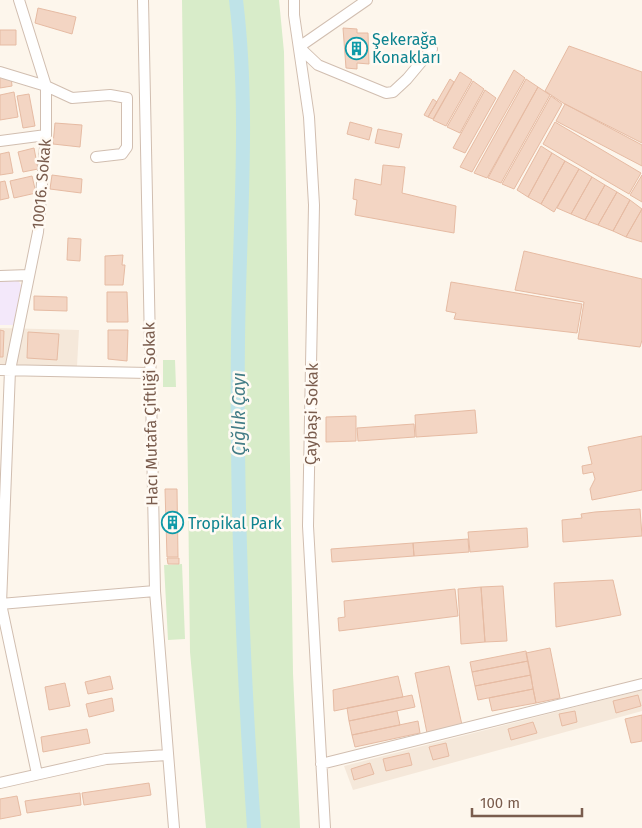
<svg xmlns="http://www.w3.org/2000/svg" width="642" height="828" font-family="'Fira Sans',sans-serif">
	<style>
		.residential { fill: #f5e8da }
		.education { fill: #f3e8fa }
		.green { fill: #d8ecc9 }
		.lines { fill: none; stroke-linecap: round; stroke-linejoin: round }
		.river { stroke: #bfe3e8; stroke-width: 14 }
		.building { fill: #f3d5c3; stroke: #e6bba3 }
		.minor-casing { stroke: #d1beb0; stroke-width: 12 }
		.minor { stroke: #fff; stroke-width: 10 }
		.labels { text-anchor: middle; stroke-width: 5; stroke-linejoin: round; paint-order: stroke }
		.culture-label { font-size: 16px; fill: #0d838f; stroke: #fffaf3; text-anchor: start }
		.street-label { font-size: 16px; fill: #7a5c4d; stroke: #fffaf3 }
		.water-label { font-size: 18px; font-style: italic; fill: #437c86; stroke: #fffaf3 }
	</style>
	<rect width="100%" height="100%" fill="#fdf6ec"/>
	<!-- residential -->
	<path class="residential" d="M0 328 79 330 77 366H0Z
		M642 690V711L353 790 344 766Z"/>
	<!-- education -->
	<path class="education" d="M0 280H18L22 287 15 325H0Z"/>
	<!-- green -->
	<path class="green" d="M182 0H279L284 52 293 673 300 828H206L190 652Z
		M163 360H175L176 387H163Z
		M182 564 185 639 168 640 164 565Z"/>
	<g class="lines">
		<!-- river -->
		<path class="river" d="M236 0C250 114 239 227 238 341 236 504 243 666 254 828"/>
	</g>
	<!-- building -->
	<path class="building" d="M38 8 76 17 72 34 35 23Z
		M343 28 357 29V33H368L369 64 357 63V69L346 68Z
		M0 30H16V45H0Z
		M569 46 642 72V143L563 103 545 91Z
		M514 70 525 78 472 172 460 167Z
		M460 72 472 80 446 126 433 120Z
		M0 73 11 76 12 86 0 88Z
		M450 79 454 82 433 119 428 117Z
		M526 79 538 87 487 178 474 173Z
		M473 81 484 89 460 133 447 127Z
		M538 87 550 95 501 183 488 178Z
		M485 90 496 98 465 153 453 148Z
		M14 92 18 117 0 120V95Z
		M29 94 35 126 23 128 17 96Z
		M551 96 562 104 514 189 502 184Z
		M433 99 437 102 428 117 424 115Z
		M565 104 642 145V166L556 121Z
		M350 122 372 128 369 140 347 134Z
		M555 122 641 173 629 194 543 144Z
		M55 123 82 125 80 147 53 144Z
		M378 129 402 134 399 148 375 143Z
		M541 146 552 153 528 197 517 190Z
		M34 148 38 169 23 172 18 152Z
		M9 152 13 173 0 175V154Z
		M552 153 565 161 541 204 528 197Z
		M565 161 579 169 554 212 541 204Z
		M383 165 405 167 402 193 456 206 454 233 355 215 357 200 353 199 355 179 381 185Z
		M579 169 592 177 571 214 557 208Z
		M52 175 82 179 81 193 50 189Z
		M642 175V202L630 195Z
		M32 176 36 193 14 198 10 181Z
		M592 177 605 185 585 220 571 214Z
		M5 181 9 198 0 200V182Z
		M605 185 617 192 598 225 585 220Z
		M617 192 630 200 613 231 598 225Z
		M630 200 642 209 626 237 613 231Z
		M642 209V242L626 237Z
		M68 238 81 239 80 261 67 260Z
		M524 251 642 279V340L640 347 578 339 584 302 515 290Z
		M123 255 122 265H125L123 285H105V256Z
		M451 282 582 304 577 333 454 319 456 313 446 311Z
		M107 292H127L128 322H107Z
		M34 296 67 297V311L34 310Z
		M0 330 4 331 3 357H0Z
		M108 330H128L127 361 108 359Z
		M28 332 59 334 57 360 27 358Z
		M475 410 477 433 416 437 415 415Z
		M356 416V441L326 442V417Z
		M414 424 415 437 358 441 357 428Z
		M642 436V490L592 500 590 489 595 479 593 472 583 474 582 466 592 464 588 447Z
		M165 489H177L178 557H167Z
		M640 509 642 536 563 542 562 520 582 518 581 514 595 512Z
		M527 528 528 547 470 552 468 532Z
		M468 539 469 552 414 556 413 543Z
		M413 543 414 556 332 562 331 549Z
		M167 558H179V564H168Z
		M613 580 621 615 556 627 554 583Z
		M503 586 507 641 485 642 481 587Z
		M481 587 485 642 461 644 458 589Z
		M455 589 458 616 339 631 338 618 345 617 344 601Z
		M550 648 560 698 536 703 526 653Z
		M526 651 528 661 472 672 470 662Z
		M528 661 531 675 475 686 472 672Z
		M449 666 462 725 427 733 415 673Z
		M531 675 533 689 478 700 475 686Z
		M110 676 113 689 88 694 85 682Z
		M398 676 403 697 334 711 333 690Z
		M65 683 70 706 49 710 45 687Z
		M533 689 536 703 492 711 489 698Z
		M412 695 415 707 349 721 347 708Z
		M638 695 641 706 616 713 613 701Z
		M112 698 114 711 89 717 86 704Z
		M397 711 400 725 352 735 349 721Z
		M575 711 577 722 562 726 559 714Z
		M642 715V741L631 743 625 719Z
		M418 721 420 733 355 747 352 735Z
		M533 722 537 733 511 740 508 729Z
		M87 729 90 743 43 752 41 737Z
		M446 743 449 756 433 760 429 747Z
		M409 753 412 765 386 771 383 759Z
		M370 763 374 774 354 780 351 769Z
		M149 783 151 795 84 805 82 793Z
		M80 793 81 805 27 813 25 801Z
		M17 796 21 815 0 819V799Z"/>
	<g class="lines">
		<defs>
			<path id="minor" d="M19 0 46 86V135L38 232 10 370 1 604 37 774
				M143 0 155 591 174 828
				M294 0V15L309 117 314 205 308 526 325 828
				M367 0 299 47 318 65 386 93 393 92 407 79 432 49
				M0 72 46 86 72 98 110 95 127 98V147L122 154 96 157
				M0 141 46 135
				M0 276 29 275
				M0 370 149 373
				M0 604 155 591
				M321 764 642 684
				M0 783 106 759 167 755"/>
		</defs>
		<!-- minor casing -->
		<use href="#minor" class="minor-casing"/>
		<!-- minor -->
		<use href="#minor" class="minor"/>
	</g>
	<!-- icons -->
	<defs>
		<symbol id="building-ring" viewBox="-11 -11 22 22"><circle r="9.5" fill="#fffaf3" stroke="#0f9aa8" stroke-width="1.5"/><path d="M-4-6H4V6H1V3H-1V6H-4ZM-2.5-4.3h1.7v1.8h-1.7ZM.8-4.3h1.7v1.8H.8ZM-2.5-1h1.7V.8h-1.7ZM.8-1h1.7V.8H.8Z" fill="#0f9aa8"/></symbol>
	</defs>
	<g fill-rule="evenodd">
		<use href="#building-ring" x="344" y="36" width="25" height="25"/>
		<use href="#building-ring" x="160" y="510" width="25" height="25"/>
	</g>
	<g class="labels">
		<!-- culture labels -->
		<g class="culture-label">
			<text x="372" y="45">Şekerağa<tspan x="372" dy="18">Konakları</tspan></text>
			<text x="188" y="529">Tropikal Park</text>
		</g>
		<!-- street labels -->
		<g class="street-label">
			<text transform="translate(41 184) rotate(-85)" y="6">10016. Sokak</text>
			<text transform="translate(150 414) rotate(-91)" y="6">Hacı Mutafa Çiftliği Sokak</text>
			<text transform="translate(311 414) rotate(-89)" y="6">Çaybaşi Sokak</text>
		</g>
		<!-- water labels -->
		<g class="water-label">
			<text transform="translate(239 414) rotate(-90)" y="6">Çığlık Çayı</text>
		</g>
	</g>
	<!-- scale -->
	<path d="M472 808v8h110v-8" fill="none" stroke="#7a5c4d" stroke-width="2.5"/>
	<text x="480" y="808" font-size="15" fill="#7a5c4d" stroke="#fffaf3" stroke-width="4" paint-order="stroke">100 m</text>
</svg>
